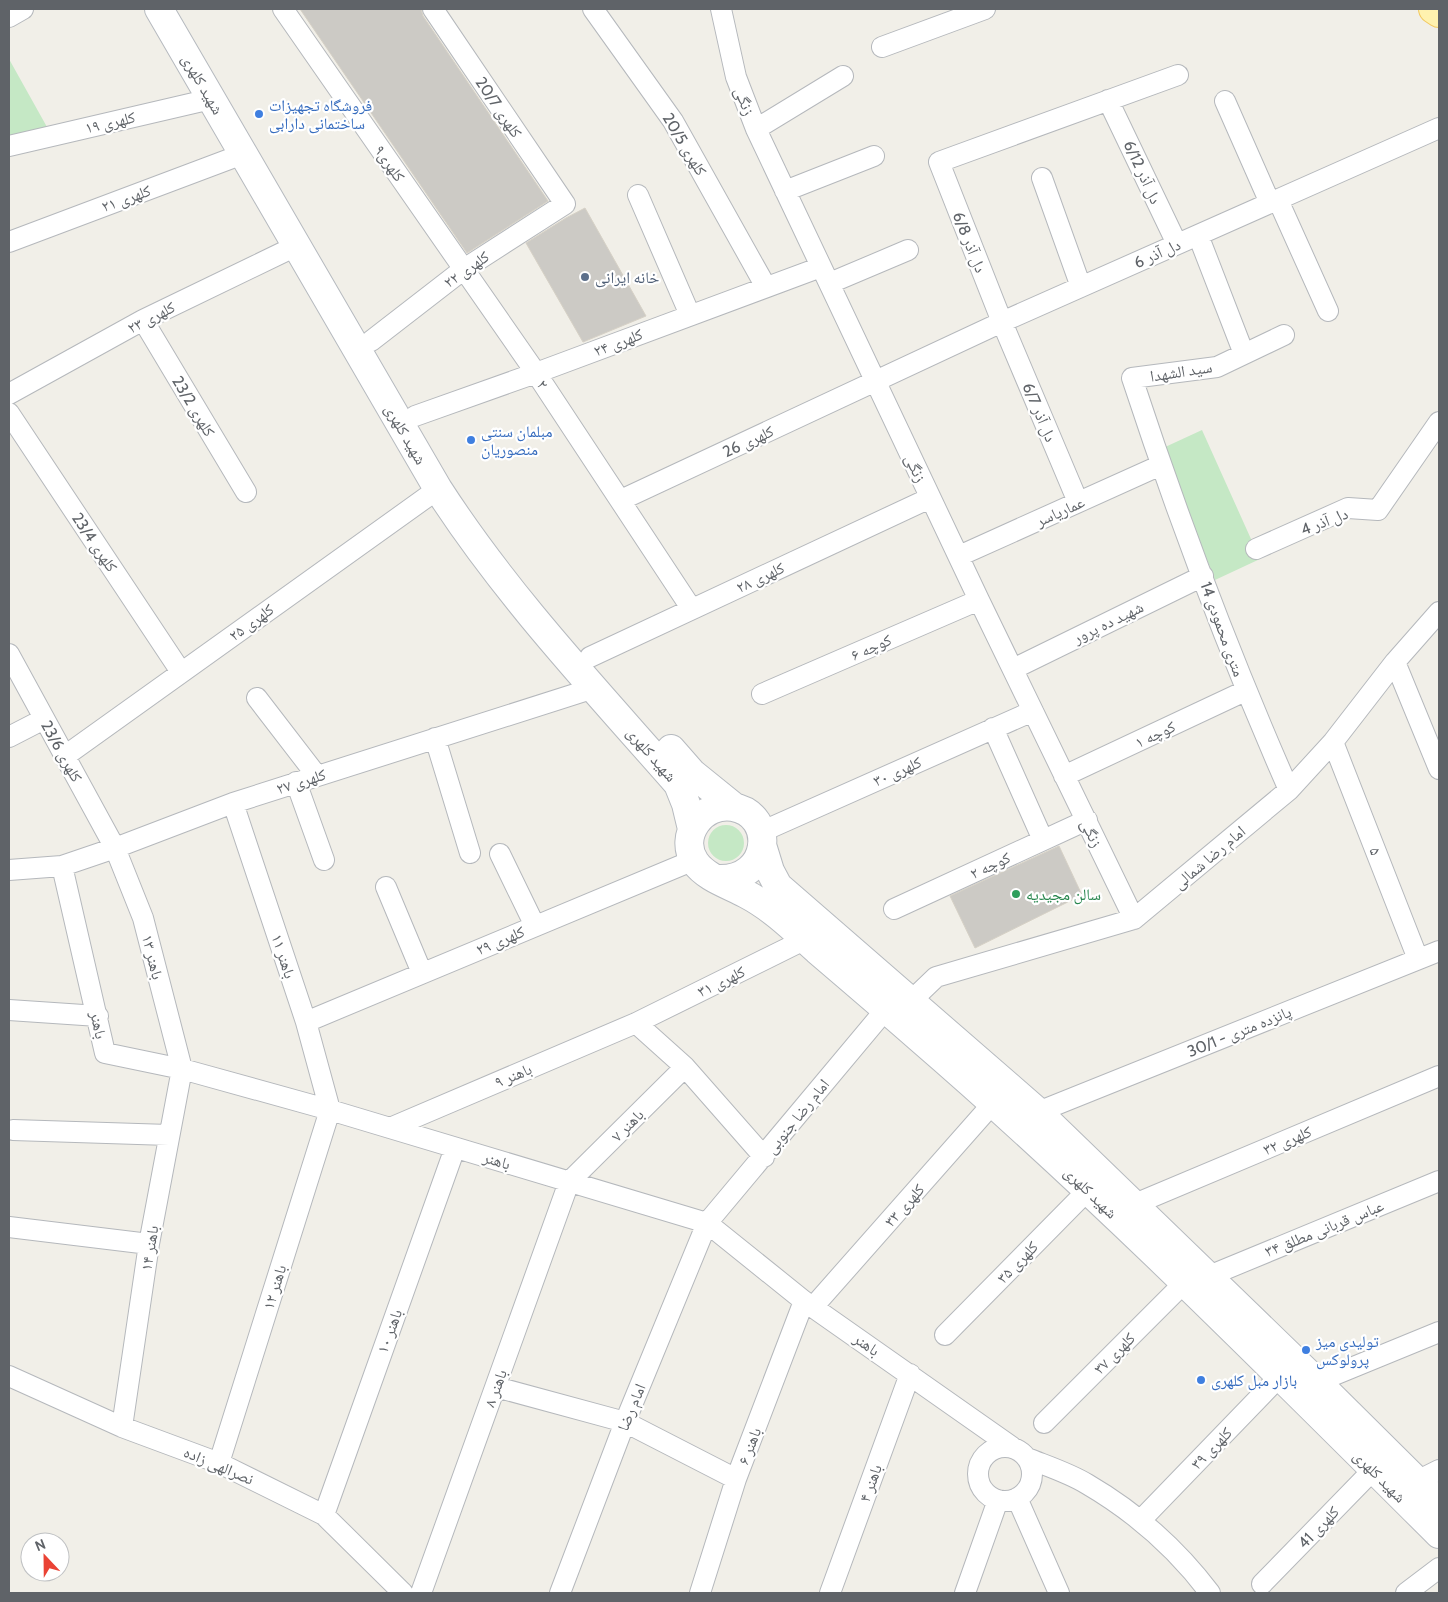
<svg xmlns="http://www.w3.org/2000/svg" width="1448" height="1602" font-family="Cabin,'Noto Naskh Arabic',sans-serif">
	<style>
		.green { fill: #c5e8c5 }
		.building { fill: #cccac5; stroke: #d6d1c6 }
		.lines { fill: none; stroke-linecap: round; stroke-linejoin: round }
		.minor-casing { stroke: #b5b8bc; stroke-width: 22 }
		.secondary-casing { stroke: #b6babf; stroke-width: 30 }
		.primary-casing { stroke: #f2c960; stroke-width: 30 }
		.minor { stroke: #fff; stroke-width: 20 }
		.secondary { stroke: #fff; stroke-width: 28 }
		.primary { stroke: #fff2af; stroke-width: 28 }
		.shop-dot { fill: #3f7fe0; stroke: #fff; stroke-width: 2 }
		.service-dot { fill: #5c6f8a; stroke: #fff; stroke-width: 2 }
		.leisure-dot { fill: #2e9e5b; stroke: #fff; stroke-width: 2 }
		.labels { text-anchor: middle; stroke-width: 4.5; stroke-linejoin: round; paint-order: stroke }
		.street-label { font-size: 16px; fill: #5f6368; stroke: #fff }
		.shop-label { font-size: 16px; fill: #366cbe; stroke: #fff; text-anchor: start }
		.service-label { font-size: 16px; fill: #4e5e75; stroke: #fff; text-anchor: start }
		.leisure-label { font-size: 16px; fill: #27864d; stroke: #fff; text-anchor: start }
	</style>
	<rect width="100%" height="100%" fill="#f1efe8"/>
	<!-- green -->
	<path class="green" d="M9 59 47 127 9 136Z
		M1202 430 1260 559 1215 580 1163 448Z
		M708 843a18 18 0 1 1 36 0a18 18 0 1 1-36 0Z"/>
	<!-- building -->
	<path class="building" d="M300 9H421L423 16 548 201 467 253Z
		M585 208 646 316 583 342 526 243 566 218Z
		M1059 846 1082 895 975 948 950 896Z"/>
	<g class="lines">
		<defs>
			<path id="minor" d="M283 9 536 373 691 608
				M593 9 673 121 766 287
				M721 9 736 77 756 129 979 600 1134 919
				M9 17 23 9
				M882 47 985 9
				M1108 100 1177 244
				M1225 101 1270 203
				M756 129 843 76
				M9 146 211 99
				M1042 178 1081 287
				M785 191 874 156
				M638 195 690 315
				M1278 200 1328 311
				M1198 235 1244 354
				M9 242 243 154
				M830 283 908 250
				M143 320 246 492
				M1284 335 1217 367 1132 378C1178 518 1230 656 1289 790
				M371 341 464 269 565 204 433 9
				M9 394 143 320 296 246
				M9 413 181 672
				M415 416 536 373 821 267
				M621 500 1002 322 1439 128
				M1078 502 1002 322 939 162 1178 75
				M1256 549 1348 508 1378 510 1439 422
				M959 556 1161 465
				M9 654 115 848 143 918 182 1069 149 1244 122 1427
				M590 657 930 498
				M1395 662 1439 769
				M1013 669 1203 576
				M762 694 979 600
				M257 698 317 776
				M993 728 1043 840
				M9 737 44 719
				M435 738 470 853
				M1333 742 1418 959
				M65 756 438 489
				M1064 776 1245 691
				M296 782 324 860
				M761 832 1033 711
				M500 854 535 926
				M62 866 105 1053 182 1069 330 1110 707 1223 804 1301 1012 1447
				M9 870 62 866 115 848 233 803 594 688
				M386 887 422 973
				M894 909 1087 820
				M911 1001 936 977 1134 919 1289 790 1333 742 1395 662 1439 612
				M9 1010 98 1016
				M306 1022 694 860
				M636 1023 685 1067 764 1157
				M1038 1112 1439 951
				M390 1128 636 1023 806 939
				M13 1130 169 1135
				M1135 1204 1439 1076
				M9 1227 149 1244
				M1209 1276 1439 1181
				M813 1307 994 1102
				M945 1335 1088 1190
				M9 1376 122 1427 219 1463 324 1515 403 1593
				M1317 1382 1439 1332
				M496 1387 625 1422 736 1479
				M1044 1423 1184 1283
				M978 1474a27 27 0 1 1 54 0a27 27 0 1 1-54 0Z
				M1027 1458C1047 1466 1069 1473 1087 1484 1135 1512 1176 1548 1210 1593
				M219 1463 330 1110 306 1022 233 803
				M1417 1481 1439 1470
				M1017 1498 1059 1593
				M324 1515 455 1148
				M1141 1520 1280 1376
				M1262 1584 1374 1469
				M421 1593 569 1182 685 1067
				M560 1593 625 1422 707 1223 886 1009
				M700 1593 736 1479 804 1301
				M830 1593 910 1374
				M965 1593 998 1500
				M1406 1593 1439 1568"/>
			<path id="secondary" d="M159 9 438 489C507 596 594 688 678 784L686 804 692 829
				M671 749 692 773 734 807
				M762 845 770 871 778 886 1038 1112 1317 1382 1439 1503
				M718 879C771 881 777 815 733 807 702 802 678 836 695 862 706 878 730 885 746 894 773 908 795 930 817 950 851 979 885 1008 918 1037 1100 1194 1269 1365 1439 1534"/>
			<path id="primary" d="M1433 9 1439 13"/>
		</defs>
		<!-- minor casing -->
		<use href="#minor" class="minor-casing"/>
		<!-- secondary casing -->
		<use href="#secondary" class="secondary-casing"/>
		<!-- primary casing -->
		<use href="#primary" class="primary-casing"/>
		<!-- minor -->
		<use href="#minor" class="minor"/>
		<!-- secondary -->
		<use href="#secondary" class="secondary"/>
		<!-- primary -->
		<use href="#primary" class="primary"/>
	</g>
	<!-- markers -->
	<g class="shop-dot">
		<circle cx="259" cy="114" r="5"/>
		<circle cx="471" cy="440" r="5"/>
		<circle cx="1306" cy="1350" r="5"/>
		<circle cx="1201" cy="1380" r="5"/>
	</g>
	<circle class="service-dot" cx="585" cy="277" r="5"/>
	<circle class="leisure-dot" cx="1016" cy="894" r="5"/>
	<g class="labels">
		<!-- street labels -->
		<g class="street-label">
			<text transform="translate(203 84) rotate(60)" y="6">شهید کلهری</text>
			<text transform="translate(745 101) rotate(69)" y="6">زنگی</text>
			<text transform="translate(499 107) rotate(56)" y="6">کلهری 20/7</text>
			<text transform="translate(110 122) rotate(-13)" y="6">کلهری ۱۹</text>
			<text transform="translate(685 144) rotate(59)" y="6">کلهری 20/5</text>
			<text transform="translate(390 163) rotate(55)" y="6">کلهری۹</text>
			<text transform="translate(1143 172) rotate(65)" y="6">دل آذر 6/12</text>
			<text transform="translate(126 198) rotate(-20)" y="6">کلهری ۲۱</text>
			<text transform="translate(970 242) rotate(68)" y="6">دل آذر 6/8</text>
			<text transform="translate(1157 253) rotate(-24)" y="6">دل آذر 6</text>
			<text transform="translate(466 269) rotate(-35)" y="6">کلهری ۲۲</text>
			<text transform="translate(151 317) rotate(-27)" y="6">کلهری ۲۳</text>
			<text transform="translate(618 342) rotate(-21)" y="6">کلهری ۲۴</text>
			<text transform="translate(1181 371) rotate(-9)" y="6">سید الشهدا</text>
			<text transform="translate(543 384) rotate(56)" y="6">۲</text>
			<text transform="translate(194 406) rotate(59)" y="6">کلهری 23/2</text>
			<text transform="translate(1040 412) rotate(67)" y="6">دل آذر 6/7</text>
			<text transform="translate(406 434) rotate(60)" y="6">شهید کلهری</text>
			<text transform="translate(748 441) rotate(-25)" y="6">کلهری 26</text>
			<text transform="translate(916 468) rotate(65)" y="6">زنگی</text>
			<text transform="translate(1060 511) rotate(-24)" y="6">عماریاسر</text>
			<text transform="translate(1324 521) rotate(-21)" y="6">دل آذر 4</text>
			<text transform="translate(95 542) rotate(56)" y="6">کلهری 23/4</text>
			<text transform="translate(760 577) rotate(-25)" y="6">کلهری ۲۸</text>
			<text transform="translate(251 622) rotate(-36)" y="6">کلهری ۲۵</text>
			<text transform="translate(1108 622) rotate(-26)" y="6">شهید ده پرور</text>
			<text transform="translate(1223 629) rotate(70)" y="6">14 متری محمودی</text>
			<text transform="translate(871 647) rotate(-24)" y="6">۶ کوچه</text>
			<text transform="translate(1155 734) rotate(-25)" y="6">۱ کوچه</text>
			<text transform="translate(62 751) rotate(61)" y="6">کلهری 23/6</text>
			<text transform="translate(652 754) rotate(49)" y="6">شهید کلهری</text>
			<text transform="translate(897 771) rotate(-24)" y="6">کلهری ۳۰</text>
			<text transform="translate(301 781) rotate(-18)" y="6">کلهری ۲۷</text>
			<text transform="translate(1092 833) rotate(64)" y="6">زنگی</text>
			<text transform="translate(1376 851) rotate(69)" y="6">۵</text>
			<text transform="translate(1209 857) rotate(-40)" y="6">امام رضا شمالی</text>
			<text transform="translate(990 865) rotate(-25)" y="6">۲ کوچه</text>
			<text transform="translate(500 940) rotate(-23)" y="6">کلهری ۲۹</text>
			<text transform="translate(284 956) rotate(72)" y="6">باهنر ۱۱</text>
			<text transform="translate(153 957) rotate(76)" y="6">باهنر ۱۳</text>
			<text transform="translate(721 981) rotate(-26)" y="6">کلهری ۳۱</text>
			<text transform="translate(99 1025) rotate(78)" y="6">باهنر</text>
			<text transform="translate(1239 1031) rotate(-22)" y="6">30/1 - پانزده متری</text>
			<text transform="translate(513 1075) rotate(-23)" y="6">باهنر ۹</text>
			<text transform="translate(797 1116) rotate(-51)" y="6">امام رضا جنوبی</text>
			<text transform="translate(627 1125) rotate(-45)" y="6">باهنر ۷</text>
			<text transform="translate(1287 1140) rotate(-23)" y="6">کلهری ۳۲</text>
			<text transform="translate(497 1160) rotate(17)" y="6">باهنر</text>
			<text transform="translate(1091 1192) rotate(44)" y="6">شهید کلهری</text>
			<text transform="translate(904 1205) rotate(-48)" y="6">کلهری ۳۳</text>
			<text transform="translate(1324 1228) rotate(-22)" y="6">عباس قربانی مطلق ۳۴</text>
			<text transform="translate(149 1248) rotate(-81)" y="6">باهنر ۱۴</text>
			<text transform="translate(1017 1262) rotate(-46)" y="6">کلهری ۳۵</text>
			<text transform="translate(274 1287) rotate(-73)" y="6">باهنر ۱۲</text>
			<text transform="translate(389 1331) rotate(-70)" y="6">باهنر ۱۰</text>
			<text transform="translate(867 1344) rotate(35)" y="6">باهنر</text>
			<text transform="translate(1114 1353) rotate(-45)" y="6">کلهری ۳۷</text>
			<text transform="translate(495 1388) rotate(-70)" y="6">باهنر ۸</text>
			<text transform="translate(631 1407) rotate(-68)" y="6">امام رضا</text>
			<text transform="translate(749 1446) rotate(-69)" y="6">باهنر ۶</text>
			<text transform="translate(1211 1448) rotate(-46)" y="6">کلهری ۳۹</text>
			<text transform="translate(219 1465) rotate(23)" y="6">نصرالهی زاده</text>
			<text transform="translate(1380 1476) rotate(45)" y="6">شهید کلهری</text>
			<text transform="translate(870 1483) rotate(-70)" y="6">باهنر ۴</text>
			<text transform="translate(1318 1527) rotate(-46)" y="6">کلهری 41</text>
		</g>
		<!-- shop labels -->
		<g class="shop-label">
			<text x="269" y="111">فروشگاه تجهیزات<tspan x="269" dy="18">ساختمانی دارابی</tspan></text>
			<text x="481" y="437">مبلمان سنتی<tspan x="481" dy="18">منصوریان</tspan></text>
			<text x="1316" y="1347">تولیدی میز<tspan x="1316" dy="18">پرولوکس</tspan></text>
			<text x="1211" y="1386">بازار مبل کلهری</text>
		</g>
		<!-- service labels -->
		<g class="service-label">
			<text x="595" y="283">خانه ایرانی</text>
		</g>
		<!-- leisure labels -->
		<g class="leisure-label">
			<text x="1026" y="900">سالن مجیدیه</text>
		</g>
	</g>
	<!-- border -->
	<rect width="1448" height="1602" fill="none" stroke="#5f6368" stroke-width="20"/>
	<!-- north arrow -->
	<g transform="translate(45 1557) rotate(338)"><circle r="24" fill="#ffffff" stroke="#bfc1c3"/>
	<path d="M0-4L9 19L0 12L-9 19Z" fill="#ea4335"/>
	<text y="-8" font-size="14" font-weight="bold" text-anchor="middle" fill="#5f6368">N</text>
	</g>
</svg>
